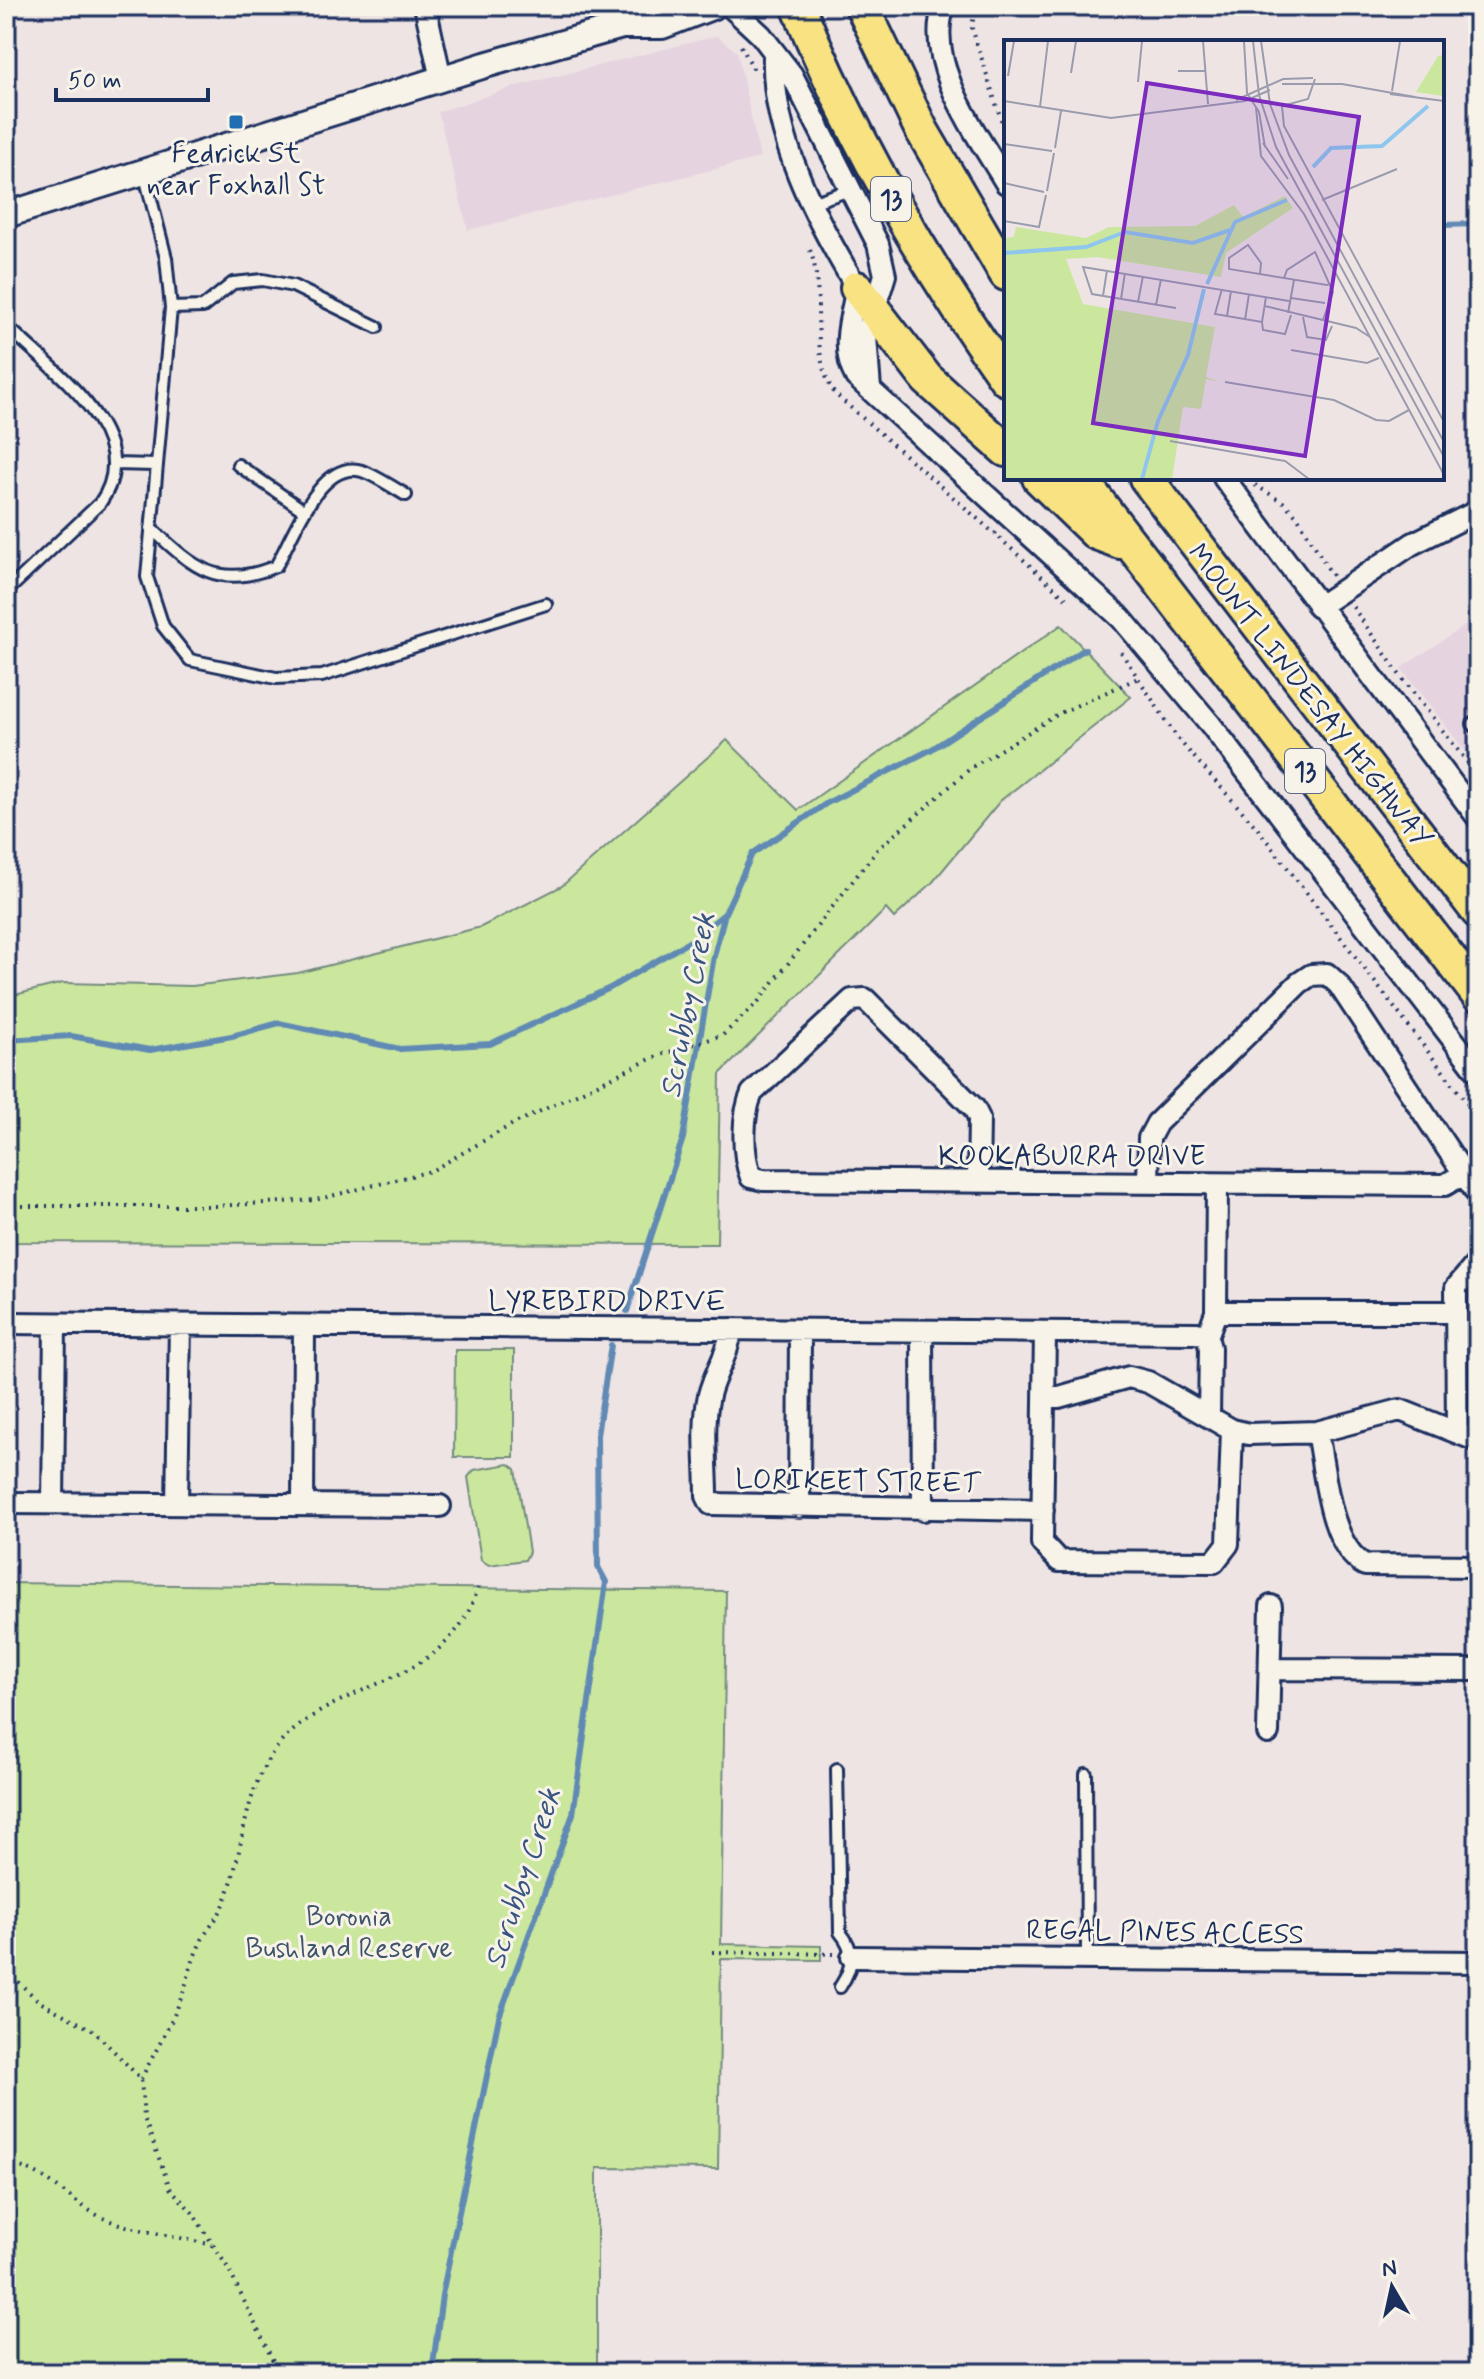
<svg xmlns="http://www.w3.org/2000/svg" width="1484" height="2379" font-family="Mynerve,sans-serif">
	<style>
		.built { fill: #e5d3df }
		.green { fill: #cbe79e; stroke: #738b7e; stroke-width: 2 }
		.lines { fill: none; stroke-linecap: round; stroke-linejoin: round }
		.stream { stroke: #608ab4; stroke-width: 6 }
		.service-casing { stroke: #1b2f5e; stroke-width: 16 }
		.minor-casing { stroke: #1b2f5e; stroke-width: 26 }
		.tertiary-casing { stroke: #1b2f5e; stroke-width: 30 }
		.trunk-casing { stroke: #1b2f5e; stroke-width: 38 }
		.path { stroke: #1b2f5e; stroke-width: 4; stroke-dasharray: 2 6; stroke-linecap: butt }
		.service { stroke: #f7f3e8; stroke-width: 10 }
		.minor { stroke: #f7f3e8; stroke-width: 20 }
		.tertiary { stroke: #f7f3e8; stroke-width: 24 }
		.trunk { stroke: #f8e281; stroke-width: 32 }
		.poi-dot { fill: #1f6fb2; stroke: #f7f3e8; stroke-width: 3 }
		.labels { text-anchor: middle; stroke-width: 6; stroke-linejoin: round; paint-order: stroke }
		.shield { fill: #f7f3e8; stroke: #5d6a87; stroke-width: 2 }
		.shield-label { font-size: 26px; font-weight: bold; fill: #1b2f5e }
		.poi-label { font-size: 28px; fill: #1b2f5e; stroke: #f7f3e8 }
		.street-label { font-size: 28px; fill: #1b2f5e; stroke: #f7f3e8 }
		.park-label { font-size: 28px; fill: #3e546b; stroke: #f7f3e8 }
		.water-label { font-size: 30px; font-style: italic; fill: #385582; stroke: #f7f3e8 }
		.inset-river { fill: none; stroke: #8ec6ed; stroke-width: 4 }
		.inset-road { fill: none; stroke: #9a9cae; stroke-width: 2 }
		.view { fill: #7b2cbf; fill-opacity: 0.15; stroke: #7b2cbf; stroke-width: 4 }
		.inset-edge { fill: none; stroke: #1b2f5e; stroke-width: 4 }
	</style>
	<rect width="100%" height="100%" fill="#efe4e4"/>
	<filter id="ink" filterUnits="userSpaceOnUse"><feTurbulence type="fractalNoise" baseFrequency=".0125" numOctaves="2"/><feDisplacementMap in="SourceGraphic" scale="16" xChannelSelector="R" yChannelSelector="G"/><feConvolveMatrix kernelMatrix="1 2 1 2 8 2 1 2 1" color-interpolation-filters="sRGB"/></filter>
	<g filter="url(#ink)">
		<!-- built -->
		<path class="built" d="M717 36 737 52 760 158 468 230 438 112 517 86Z
			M1478 617V768L1401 668Z"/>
		<!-- green -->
		<path class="green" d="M6 135 17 178 6 182Z
			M1061 625 1131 697 1000 801 932 883 894 918 886 909 720 1074 717 1244 6 1242V997L63 983 192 986 298 973 481 927 562 886 727 740 798 810Z
			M455 1350H514V1457H454Z
			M509 1464 516 1469 529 1552 525 1560 489 1565 481 1560 468 1477 474 1470Z
			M6 1583 726 1591 721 1944 821 1946V1960L721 1959 718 2169 597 2168V2373H6Z"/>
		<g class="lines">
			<!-- stream -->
			<path class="stream" d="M1442 225 1478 224
				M6 1040 71 1036 150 1050 232 1036 279 1023 400 1049 490 1044 610 988 692 940 724 914
				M627 1311 683 1138 714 956 725 913 752 854 827 803 932 749 1085 649
				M432 2373 442 2295 499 2017 573 1814 606 1582 598 1567 597 1435 611 1345"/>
			<defs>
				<path id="service" d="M144 172 166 258 171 308 147 577 163 626 190 660 276 678 322 676 546 604
					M811 203 850 190
					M171 308 203 307 233 283 263 280 293 286 377 327
					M6 325C50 369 149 435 100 503L6 592
					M114 464 155 465
					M238 465 303 510
					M151 528C192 566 217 591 276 566 292 540 319 458 362 471 377 476 393 488 406 495
					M1473 724 1478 729
					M837 1769 840 1932C856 1951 853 1967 840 1987
					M1086 1774 1087 1959"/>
				<path id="minor" d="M425 6 441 79
					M730 6 761 35 792 75 878 244 885 275 866 337 870 389
					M944 6C923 63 978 135 1006 183
					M774 55C771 136 816 220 857 288 851 317 840 349 856 377L1121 618 1211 725 1478 1072
					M1224 478 1478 818
					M1318 607 1412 544 1478 511
					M978 1182 979 1118 974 1108 865 999 852 1000 752 1093C742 1115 742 1154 751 1177L763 1180 1445 1185 1463 1174
					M1148 1183 1149 1138 1157 1123 1299 983 1311 975 1327 974 1339 985 1478 1195
					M1216 1312H1454
					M6 1323 1197 1333 1207 1337
					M731 1329C729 1354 715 1371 709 1395 702 1427 707 1464 707 1496L711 1504 1043 1510
					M922 1331 923 1510
					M1045 1332 1042 1543 1059 1561 1214 1562 1228 1544 1232 1430
					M1044 1397H1059L1129 1377 1148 1382 1232 1430 1249 1434 1317 1432 1400 1410 1478 1441
					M1209 1416 1210 1348 1207 1337 1216 1312 1217 1184
					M1457 1431 1456 1288 1478 1262
					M1317 1432C1325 1471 1329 1546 1365 1565L1478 1566
					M6 1503 440 1506
					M53 1503 55 1324
					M177 1504 180 1325
					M303 1505 304 1326
					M799 1507 800 1330
					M1270 1669 1478 1670
					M1268 1733 1271 1606
					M852 1957 1478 1962"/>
				<path id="tertiary" d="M6 215 485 65 622 26H662L714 6"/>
				<path id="trunk" d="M798 6C853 139 923 262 1006 379
					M862 6 921 129 1006 274
					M857 288 927 379 1006 450
					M1039 478 1096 533 1120 542
					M1080 478 1478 995
					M1146 478 1478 912"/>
			</defs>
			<!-- service casing -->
			<use href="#service" class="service-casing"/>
			<!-- minor casing -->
			<use href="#minor" class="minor-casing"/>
			<!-- tertiary casing -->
			<use href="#tertiary" class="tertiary-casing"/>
			<!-- trunk casing -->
			<use href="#trunk" class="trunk-casing"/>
			<!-- path -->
			<path class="path" d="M767 6 771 16
				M980 6 974 12 972 28 1006 135
				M741 46 754 70
				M6 147 16 184
				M810 250C827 296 807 349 834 393L995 534
				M1255 485 1283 502 1297 516 1333 577
				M996 532 995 534 1069 601
				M1353 607 1399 674 1478 776
				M1121 652 1178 739 1257 828 1478 1117
				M6 1206H216L315 1200 431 1171 513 1124 657 1056 723 1035 758 1002 877 850 972 767 1060 713 1138 678
				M712 1952 834 1954
				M6 1971 40 2002 94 2031 141 2079 144 2118 170 2188 192 2212 228 2268 279 2373
				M141 2079C154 2053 171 2026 181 1998 188 1981 191 1962 199 1946 205 1931 218 1919 224 1904 246 1849 242 1779 287 1736 350 1676 448 1685 478 1588
				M6 2164C42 2167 71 2203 103 2218 136 2232 178 2236 212 2245"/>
			<!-- service -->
			<use href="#service" class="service"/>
			<!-- minor -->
			<use href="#minor" class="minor"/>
			<!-- tertiary -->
			<use href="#tertiary" class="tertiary"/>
			<!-- trunk -->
			<use href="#trunk" class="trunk"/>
		</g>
	</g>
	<!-- markers -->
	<rect class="poi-dot" x="228" y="114" width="16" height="16" rx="4"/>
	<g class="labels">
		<!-- shield labels -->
		<g class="shield">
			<rect x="871" y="177" width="40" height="44" rx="6"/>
			<rect x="1285" y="749" width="40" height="44" rx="6"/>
		</g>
		<g class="shield-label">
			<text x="891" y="208">13</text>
			<text x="1305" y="780">13</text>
		</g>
		<!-- poi labels -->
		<g class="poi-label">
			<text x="236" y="162">Fedrick St<tspan x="236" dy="32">near Foxhall St</tspan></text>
		</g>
		<!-- street labels -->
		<g class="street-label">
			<text transform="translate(1311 695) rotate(52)" y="10">MOUNT LINDESAY HIGHWAY</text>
			<text x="1072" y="1165">KOOKABURRA DRIVE</text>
			<text x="607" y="1310">LYREBIRD DRIVE</text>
			<text transform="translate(858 1480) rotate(1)" y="10">LORIKEET STREET</text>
			<text transform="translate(1165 1931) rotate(1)" y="10">REGAL PINES ACCESS</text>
		</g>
		<!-- park labels -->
		<g class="park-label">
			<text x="349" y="1925">Boronia<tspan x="349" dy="32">Bushland Reserve</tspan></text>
		</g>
		<!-- water labels -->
		<g class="water-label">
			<text transform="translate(687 1005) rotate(-79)" y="10">Scrubby Creek</text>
			<text transform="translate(522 1878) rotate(-72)" y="10">Scrubby Creek</text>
		</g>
	</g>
	<!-- overview -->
	<g transform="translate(1004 40)">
		<rect width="440" height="440" fill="#efe4e4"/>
		<path d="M440 15V56L412 52 434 16ZM281 156 289 168 222 213 217 237 93 217 62 219 79 264 211 287 202 337 216 342 202 339 197 369 179 367 168 439H0V198L10 197 12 187 82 198 105 187 191 186 230 165 239 177Z" fill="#cbe79e"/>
		<path class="inset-river" d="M309 127 327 108 378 106 424 66M0 213 82 207 121 192 189 203 226 190M203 244 231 182 283 160M138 439 154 381 184 315 200 249"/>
		<path class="inset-road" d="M199 1 204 64M240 1 243 53 255 72 261 107M249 1 255 55 272 107 440 417M257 1 266 64 285 115 440 402M174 31H202M67 33 72 1M4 36 10 1M311 39 304 59 278 66 280 86 440 382M134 42 138 1M278 44H339M338 44 411 57M388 51 396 1M386 54 440 61M232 60 279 39 309 38M0 61 107 78 241 61 266 50M36 67 44 1M252 68 257 116 300 174 440 435M259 103 284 139M0 104 48 111M51 108 57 71M0 143 40 152M43 151 50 113M318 160 393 129M0 181 35 187 42 155M256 234 257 223 244 205 225 218V229L323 245 326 244M280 238 283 230 311 212 329 252 319 280M218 249 211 274 258 282M99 256 103 230M287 258 321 263M117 259 121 233M134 262 139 236M152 265 157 239M261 266 352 288 366 297M172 268 88 254 79 227 285 261M284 273 290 240M223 276 227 251M299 277 303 297 322 300 328 286M241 280 245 254M258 282 259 290 281 294 287 275M258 282 262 257M287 310 363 323 375 318M221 342 330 360 372 380 385 381 405 370M166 401 281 421 305 439"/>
		<path class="view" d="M143 43 355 77 301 416 89 383Z"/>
		<rect width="440" height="440" class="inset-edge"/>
	</g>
	<!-- margin -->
	<rect width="1484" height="2379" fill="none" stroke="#f7f3e8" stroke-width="32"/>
	<rect x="16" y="16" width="1452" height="2347" fill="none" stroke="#1b2f5e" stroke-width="3" filter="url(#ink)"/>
	<!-- north arrow -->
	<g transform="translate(1392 2287) rotate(351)" stroke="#f7f3e8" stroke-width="6" paint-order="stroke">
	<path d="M0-6L14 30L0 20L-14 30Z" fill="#1b2f5e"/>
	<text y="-12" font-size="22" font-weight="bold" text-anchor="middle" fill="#1b2f5e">N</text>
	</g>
	<!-- scale -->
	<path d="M56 88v12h152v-12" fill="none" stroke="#1b2f5e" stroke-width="4"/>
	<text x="68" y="88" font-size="24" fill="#1b2f5e" stroke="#f7f3e8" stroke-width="6" paint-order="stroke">50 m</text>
</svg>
